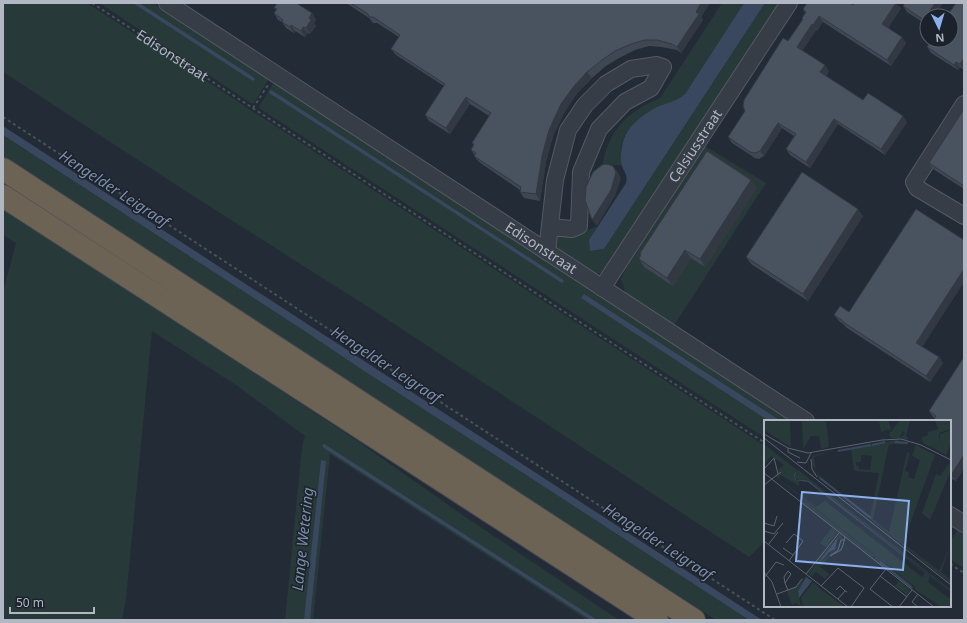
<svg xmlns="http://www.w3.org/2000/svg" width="967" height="623" font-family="'Noto Sans',sans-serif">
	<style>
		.green { fill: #283939 }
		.water { fill: #39485e }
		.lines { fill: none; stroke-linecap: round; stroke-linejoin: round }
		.stream { stroke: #39485e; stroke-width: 3.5 }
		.minor-casing { stroke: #545a64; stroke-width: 18 }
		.highway-casing { stroke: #414751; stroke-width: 24 }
		.path { stroke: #445456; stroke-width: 2; stroke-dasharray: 3 3; stroke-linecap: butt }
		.minor { stroke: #363d47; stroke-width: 16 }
		.highway { stroke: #6c6354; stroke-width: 22 }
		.wall { fill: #3f4752 }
		.shaded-wall { fill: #333942 }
		.building { fill: #49525f; stroke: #333942 }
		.labels { text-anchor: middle; stroke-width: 3; stroke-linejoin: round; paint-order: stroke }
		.street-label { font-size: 14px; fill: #b1b7c3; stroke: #1b222b }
		.water-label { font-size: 15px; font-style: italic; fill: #7c8ea9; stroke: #1b222b }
		.inset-river { fill: none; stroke: #39485e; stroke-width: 2 }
		.inset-road { fill: none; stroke: #5c636e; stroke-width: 1 }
		.view { fill: #8cb0ec; fill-opacity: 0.15; stroke: #8cb0ec; stroke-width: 2 }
		.inset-edge { fill: none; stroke: #b1b7c3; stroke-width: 2 }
	</style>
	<rect width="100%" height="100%" fill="#232b36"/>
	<!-- green -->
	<path class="green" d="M3 3H87L765 446V541L749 557 379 314 187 192 3 72Z
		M99 3H153L267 77 268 80 254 103H251Z
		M722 3H744L685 94C678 101 669 103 660 107 648 111 629 126 624 137 620 146 621 156 622 165H613L602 167C608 131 626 112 660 98Z
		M765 3H781L610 267 602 273H594L556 248 558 234 574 235 598 226 589 240 591 251 604 249Z
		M276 83 795 421H765V438L259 108V106L273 84Z
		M3 135 306 332 364 371 523 473 749 620H716L3 156Z
		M705 146 766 183 673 327 627 298 621 279 626 268Z
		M3 208 359 442 464 516 619 620H587L330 454 313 620H285L302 447 305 436 236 385 152 331 126 599 122 620H3V292L16 243 3 235Z
		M958 530 964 531V568L950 559V541Z"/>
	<!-- water -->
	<path class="water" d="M744 3H765L604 249 590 251 589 240 626 183C628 175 624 172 622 166 620 161 621 152 622 147 624 128 642 115 657 107 667 103 677 101 685 94Z
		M3 126 762 620H749L523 473 364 371 306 332 3 135Z
		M584 294 781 421H769L581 298Z
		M321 460 326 461 310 620H304Z"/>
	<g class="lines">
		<!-- stream -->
		<path class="stream" d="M136 3 253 79
			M271 92 562 281
			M324 446 594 620"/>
		<defs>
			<g id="minor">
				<path id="s2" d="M167 3 806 421"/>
				<path d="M964 104 914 182 917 188 964 216"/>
				<path d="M547 252 555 180 568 130 585 105 606 84 631 69 657 65 663 67 651 88 625 102 599 129 581 172 579 226 572 229 550 227"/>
				<path id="s3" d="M602 288 789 3"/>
				<path d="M950 515 964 524"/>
			</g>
			<path id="highway" d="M3 169 694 620
				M3 196 657 620"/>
		</defs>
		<!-- minor casing -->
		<use href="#minor" class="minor-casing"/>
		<!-- highway casing -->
		<use href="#highway" class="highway-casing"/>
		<!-- path -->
		<g class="path">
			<path id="s1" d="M92 3 765 443"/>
			<path d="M253 108 268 85"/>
			<path d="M3 117 775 620"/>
			<path d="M950 564 964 573"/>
		</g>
		<!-- minor -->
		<use href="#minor" class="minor"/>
		<!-- highway -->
		<use href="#highway" class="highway"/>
	</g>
	<!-- wall -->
	<path class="wall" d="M346 3H710L701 17 703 20 681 53 677 50 661 47 649 46 635 50 619 58 606 66 592 78 578 92 565 111 553 136 546 162 540 201 524 198 520 192V190L479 162 474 156H475L471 150 474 145 472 143 489 116 470 104 450 134 429 121 425 115 444 86 396 55 391 49 399 37 377 23H373L369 18Z
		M905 3H943L934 16H927V25L907 12 903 6Z
		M964 3V70L960 67 958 70 931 53 927 47Z
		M853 5 901 8 888 28 906 43 891 66 823 22 817 31 816 30 802 51 829 71 826 76 863 100 907 122 885 155 838 124 810 168 790 155 786 149 794 136 782 128 764 156 759 159 755 158 732 143 728 137 745 111 788 41 803 19 802 18 805 13 803 9Z
		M274 8 312 13 316 20 314 23 316 26 310 34 308 33 305 37 295 31 294 33 286 28 282 22 278 20 274 13 276 10Z
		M964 109V189L933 169 929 163Z
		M757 188 705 267 691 258 673 286 644 267 639 259 641 255 640 253Z
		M863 216 808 301 751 264 746 257Z
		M964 240V282L922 346 939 357 943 363 930 382 847 328 844 325 839 321 834 315 849 312Z
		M964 357V468L956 481 950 478V421L935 418 933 417 929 411Z"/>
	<!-- shaded-wall -->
	<path class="shaded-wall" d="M701 3H710L701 17 703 20 681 53 677 47 696 12Z
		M896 3 901 8 887 30 882 24Z
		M935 3H943L934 16H927Z
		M312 13 316 20 314 23 316 26 310 34 306 28 309 18Z
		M819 16 823 22 817 31 813 25Z
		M927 16V24L924 20Z
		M812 24 816 30 801 53 797 47Z
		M291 25 295 31 294 33 290 27Z
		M303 27 308 33 305 37 301 31Z
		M902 37 906 43 891 66 887 60Z
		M964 58V70L960 64Z
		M956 62 960 67 958 70 954 65Z
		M825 65 829 71 824 78 820 72Z
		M587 72 592 78 578 92 565 111 553 136 546 162 540 201 536 194 542 156 549 130 561 104 574 86Z
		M466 97 470 104 450 134 446 128Z
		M903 116 907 122 885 155 881 149Z
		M834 119 838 124 810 168 806 162Z
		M778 123 782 128 764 156 760 151Z
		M613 166 618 172 621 179 615 196 597 226 592 220Z
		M751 180 757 188 705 267 700 259Z
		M858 209 863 216 808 301 803 294Z
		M685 250 691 258 673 286 667 278Z
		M964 269V282L921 349 916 343Z
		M939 357 943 363 930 382 926 376Z
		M964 455V468L956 481 951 475Z"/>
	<!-- building -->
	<path class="building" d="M277 3H296L312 13 309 18 311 20 306 28 303 27 301 31 291 25 290 27 282 22 283 20 274 13 277 9 274 8Z
		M351 3H701L696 12 699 14 677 47 672 44 657 40H645L631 44 615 51 602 60 587 72 574 86 561 104 549 130 542 156 536 194 520 192 521 187 474 156 476 153 471 150 474 144 472 143 491 113 466 97 446 128 425 115 445 84 391 49 400 35 373 17H369L368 14Z
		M807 3H850L853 5 854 3H896L882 24 902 37 887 60 819 16 813 25 812 24 797 47 825 65 820 72 863 100 868 93 903 116 881 149 834 119 806 162 786 149 796 134 778 123 760 151 755 153 750 152 728 137 745 111 743 106 744 100 783 38 788 41 803 19 802 18 806 12 803 9Z
		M905 3H935L924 20 903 6Z
		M956 3H964V58L960 64 956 62 954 65 927 47 932 40H951V16H947Z
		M964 109V186L929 163Z
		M707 151 751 180 700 259 685 250 667 278 639 259 641 254 640 253Z
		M606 164 613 166 616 172 611 190 592 220 585 200 586 187 593 172 602 165Z
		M802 172 858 209 803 294 746 257Z
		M916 209 964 240V269L916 343 939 357 926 376 843 322V321L834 315 840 306 849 312Z
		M964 357V455L951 475 950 474V421H933L936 416 929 411Z"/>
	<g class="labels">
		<!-- street labels -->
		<g class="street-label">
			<text dy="5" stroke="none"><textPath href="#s1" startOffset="96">Edisonstraat</textPath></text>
			<text dy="5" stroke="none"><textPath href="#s3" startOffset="170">Celsiusstraat</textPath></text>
			<text dy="5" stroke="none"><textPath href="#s2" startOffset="447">Edisonstraat</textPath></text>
		</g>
		<!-- water labels -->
		<g class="water-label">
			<text transform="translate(114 189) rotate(33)" y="5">Hengelder Leigraaf</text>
			<text transform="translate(386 365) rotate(33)" y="5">Hengelder Leigraaf</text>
			<text transform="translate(303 539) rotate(-84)" y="5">Lange Wetering</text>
			<text transform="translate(658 542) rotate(33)" y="5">Hengelder Leigraaf</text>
		</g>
	</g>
	<!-- overview -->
	<g transform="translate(764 420)">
		<rect width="187" height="187" fill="#232b36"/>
		<path d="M0 0H26L27 27 0 10ZM38 0H62L65 27 57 29 55 16H47L39 29ZM115 0H124L127 9 125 12V9L117 12ZM136 0H146L142 16 144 17 143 20 137 18 141 13 138 11 136 18H127L125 14ZM171 0H187V9L175 13V23L166 27 159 23 157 18 164 15 163 12 174 9ZM187 10V23L182 35 167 27 175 23 176 14ZM133 20 145 24H125L109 99 125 112 143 32 146 33 141 51 145 52 144 57 150 59 156 40 148 36 152 25 171 35 139 123 175 151 187 124 177 152 187 160V164L55 58 48 43V36L73 30 50 37 52 52 59 59 106 97 115 53 90 51 87 29 74 32 73 30ZM97 35 108 36 106 50 95 49V46H92V42H97ZM0 24 33 50 30 57 35 61V66L17 55 14 58 52 87 61 81 158 157 161 153 166 157 164 162 187 180V187H177L152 170 149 165 12 57 15 52 14 50 20 45 7 36 0 44ZM185 43 187 50 166 100 158 93 172 54 176 56ZM34 50 187 170V172L45 61 32 60 31 55ZM40 80 111 136 109 138 39 83ZM68 108 73 113 62 127 56 123ZM76 114 79 119H75L74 117 46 153 74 126 56 147 65 154 61 159 52 152 48 157 44 153ZM112 136 148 165 150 170 110 139ZM41 156 34 172 37 187 33 183 28 185 23 171 32 167ZM135 161 146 170 143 175 131 166ZM49 162 58 170 81 187H39L37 178Z" fill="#283939" fill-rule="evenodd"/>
		<path d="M33 50 31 56 32 60H40L45 61 187 173 44 62 31 60 30 55ZM74 117 71 129 64 133 46 154ZM42 157 48 161 35 178 34 171Z" fill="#39485e"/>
		<path class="inset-river" d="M131 22 144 23M108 25 121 22M74 31 107 25M56 58 107 98M116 142 148 168"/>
		<path class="inset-road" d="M0 14 24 28 44 33 118 20 137 19 157 25 187 40M0 18 187 165M24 28V32L36 38M47 39 48 49 53 57M33 42 42 43 47 33M1 48 10 38 14 54M0 53 170 187M0 65 17 52M0 103 10 106 13 96M0 111 10 114 19 103M80 120H77L74 130 66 136 77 130 79 125 81 117M0 121 84 187M22 123 30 114 39 121 25 141M4 125 14 112M19 128 29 135M122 149 106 169 129 187M0 152 8 162 17 187M42 154 75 113M116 156 143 177M0 158 12 142 20 145M57 166 74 148 100 168 87 187M24 170 32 167 38 159M72 170 76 166 81 171M13 174 24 170 21 163 27 154 24 151 20 157 21 163M154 174 148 182 154 187M74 179 81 171 83 172M135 187 148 170"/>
		<path class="view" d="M38 72 145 81 139 150 32 141Z"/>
		<rect width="187" height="187" class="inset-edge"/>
	</g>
	<!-- border -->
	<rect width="967" height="623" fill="none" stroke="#b1b7c3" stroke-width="8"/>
	<!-- north arrow -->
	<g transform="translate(939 28) rotate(175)"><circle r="19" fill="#1b222b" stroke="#575e68"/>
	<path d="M0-3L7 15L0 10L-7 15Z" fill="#8cb0ec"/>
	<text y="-6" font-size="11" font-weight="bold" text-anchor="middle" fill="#b1b7c3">N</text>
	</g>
	<!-- scale -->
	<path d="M10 607v6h84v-6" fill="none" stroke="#b1b7c3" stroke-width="2"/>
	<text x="16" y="607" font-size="12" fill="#b1b7c3" stroke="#1b222b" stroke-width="3" paint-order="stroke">50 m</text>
</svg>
